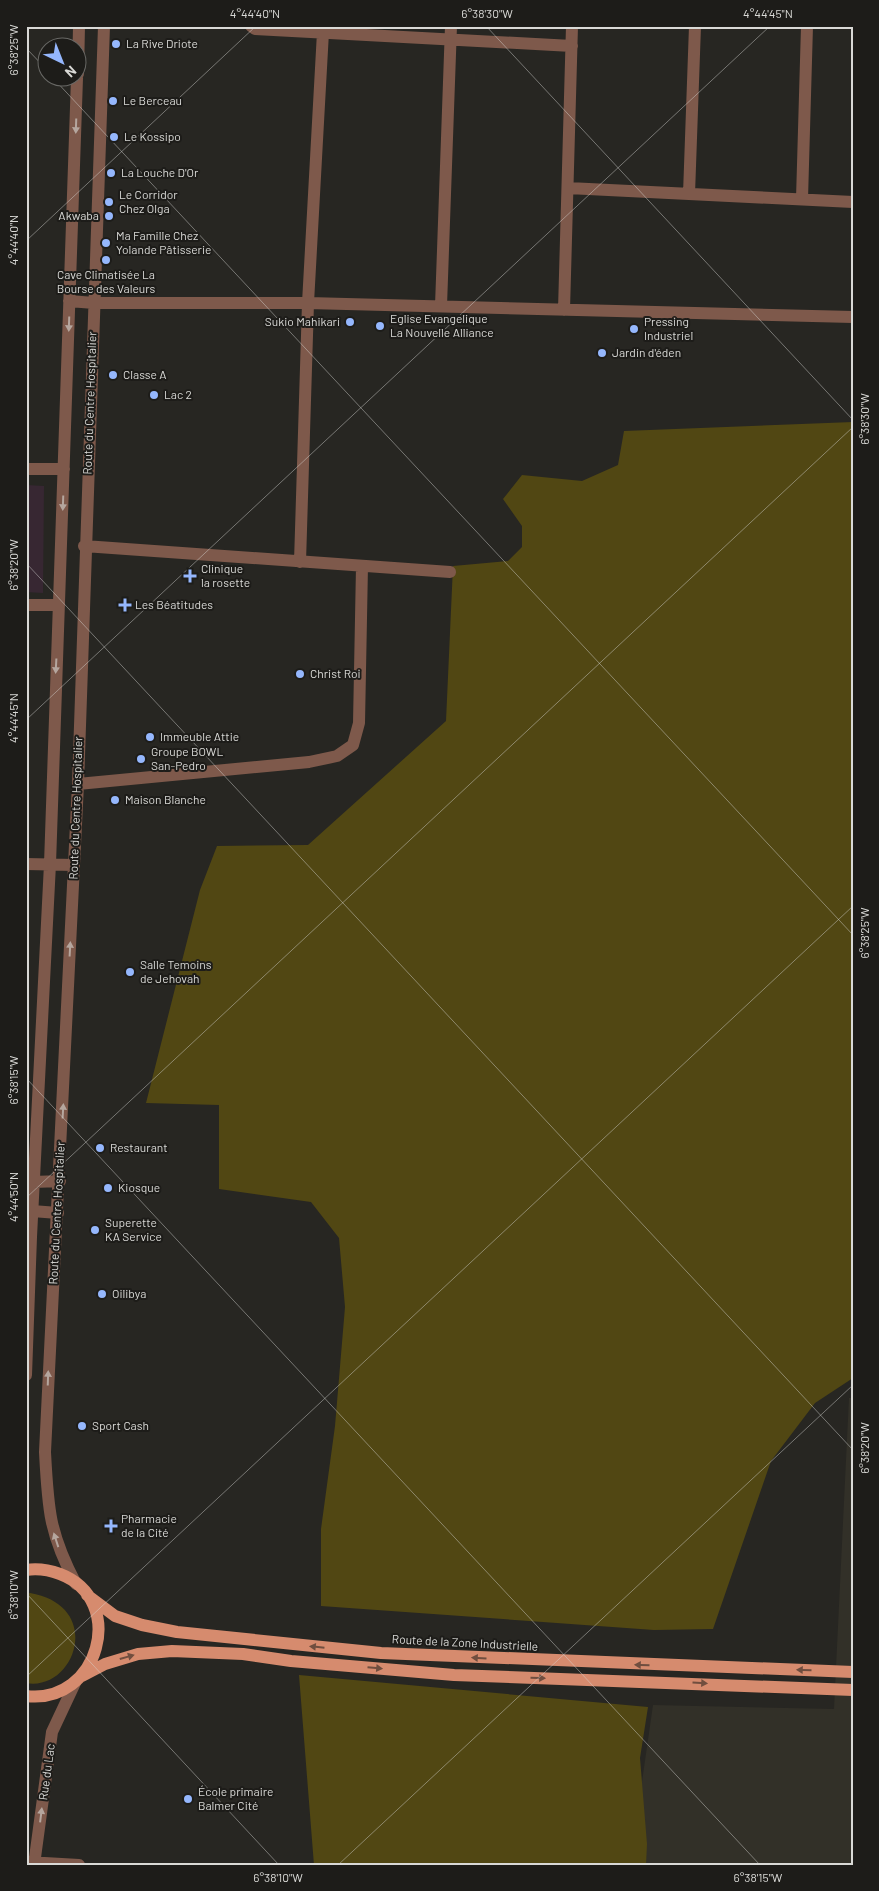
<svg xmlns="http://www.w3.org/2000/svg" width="879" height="1891" font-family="Barlow,sans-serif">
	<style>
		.built { fill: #323028 }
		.medical { fill: #372732 }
		.green { fill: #514713 }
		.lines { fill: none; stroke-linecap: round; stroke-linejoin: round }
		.minor { stroke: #7e594b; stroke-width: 12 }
		.major { stroke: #d68b6e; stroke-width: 12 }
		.oneway { fill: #b5a69e }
		.oneway2 { fill: #704e3f }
		.ticks { fill: none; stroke: #d9d9d6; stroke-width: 1; stroke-opacity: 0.45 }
		.poi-dot { fill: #95b7fd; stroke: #1d1c19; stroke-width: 2 }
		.labels { text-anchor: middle; stroke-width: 4; stroke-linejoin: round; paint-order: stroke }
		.poi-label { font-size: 12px; fill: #d9d9d6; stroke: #1d1c19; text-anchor: start }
		.street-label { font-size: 12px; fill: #d9d9d6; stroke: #1d1c19 }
		.neatline { fill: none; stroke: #d9d9d6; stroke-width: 2 }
		.ticks-label { font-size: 12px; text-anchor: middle; fill: #d9d9d6 }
	</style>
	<rect width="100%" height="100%" fill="#272622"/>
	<!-- built -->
	<path class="built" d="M849 1398H853V1865H630L653 1705 834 1709Z"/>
	<!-- medical -->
	<path class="medical" d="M26 485 44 486 43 593 26 592Z"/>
	<!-- green -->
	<path class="green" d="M853 422V1378L815 1403 771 1461 713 1629 654 1630 321 1606V1529L335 1426 345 1307 339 1238 311 1202 219 1189V1105L146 1103 200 890 217 846 308 845 446 721 453 566 508 561 522 547V526L503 499 522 475 582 481 618 465 624 431Z
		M30 1593C105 1606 75 1692 26 1683V1594Z
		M299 1675 648 1707 640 1758 647 1844 646 1865H314Z"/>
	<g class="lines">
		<!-- minor -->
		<path class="minor" d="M251 26 255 29 572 46
			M78 74 79 26
			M568 188 853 202
			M689 194 695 26
			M802 199 807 26
			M69 301 94 303H308L853 317
			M441 306 451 26
			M564 310 572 26
			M26 469H64
			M84 546 450 572
			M300 562 308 303 323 32
			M26 605H59
			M78 784 309 762 337 756 353 745 359 723 362 566
			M26 864 74 865
			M28 1186 34 1182 60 1181
			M26 1205 32 1211 58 1213
			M26 1375 31 1237 50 864 77 78
			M76 1584C49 1533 48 1509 45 1452L78 784 104 26
			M27 1862 79 1865
			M34 1865 52 1732 75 1683"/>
		<!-- major -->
		<path class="major" d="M26 1570C38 1568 49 1570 60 1574 128 1600 99 1705 26 1696
			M87 1595 115 1616 142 1625 177 1632 381 1653 853 1672
			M82 1676 105 1664 138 1654 172 1651 243 1654 291 1661 454 1675 853 1690"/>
	</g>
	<!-- one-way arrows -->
	<defs><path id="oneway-solid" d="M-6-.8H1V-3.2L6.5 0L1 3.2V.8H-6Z" transform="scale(1.25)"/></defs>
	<g class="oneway">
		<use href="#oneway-solid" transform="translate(76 126) rotate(92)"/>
		<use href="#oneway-solid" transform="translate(69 324) rotate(92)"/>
		<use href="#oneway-solid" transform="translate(63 503) rotate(92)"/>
		<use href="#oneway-solid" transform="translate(56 666) rotate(93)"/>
		<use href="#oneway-solid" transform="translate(70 949) rotate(-87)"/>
		<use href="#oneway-solid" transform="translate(63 1111) rotate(-87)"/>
		<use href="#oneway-solid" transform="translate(48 1378) rotate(-88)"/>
		<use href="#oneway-solid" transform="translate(56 1540) rotate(-108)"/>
		<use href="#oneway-solid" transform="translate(41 1815) rotate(-83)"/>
	</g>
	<g class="oneway2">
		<use href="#oneway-solid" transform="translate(317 1647) rotate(-174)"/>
		<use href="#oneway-solid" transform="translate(127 1657) rotate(-16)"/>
		<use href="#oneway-solid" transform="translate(479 1658) rotate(-177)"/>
		<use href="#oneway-solid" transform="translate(642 1665) rotate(-178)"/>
		<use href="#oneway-solid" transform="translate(375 1668) rotate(5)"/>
		<use href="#oneway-solid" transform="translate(804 1670) rotate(-178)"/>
		<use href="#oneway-solid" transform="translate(538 1678) rotate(2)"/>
		<use href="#oneway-solid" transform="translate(700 1683) rotate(3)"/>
	</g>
	<!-- ticks -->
	<path class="ticks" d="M486 26 853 420M26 48 48 71M53 78 853 935M26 241 256 26M26 563 853 1450M26 720 770 26M26 1078 760 1865M26 1198 853 427M26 1593 279 1865M26 1677 853 906M338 1865 853 1385M851 1865 853 1863"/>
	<!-- markers -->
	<g class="poi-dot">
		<circle cx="116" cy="44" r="5"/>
		<circle cx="113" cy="101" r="5"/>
		<circle cx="114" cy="137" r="5"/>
		<circle cx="111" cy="173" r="5"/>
		<circle cx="109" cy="202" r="5"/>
		<circle cx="109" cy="216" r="5"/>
		<circle cx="106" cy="243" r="5"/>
		<circle cx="106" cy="260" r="5"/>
		<circle cx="350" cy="322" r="5"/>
		<circle cx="380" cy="326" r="5"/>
		<circle cx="634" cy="329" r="5"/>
		<circle cx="602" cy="353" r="5"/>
		<circle cx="113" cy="375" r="5"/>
		<circle cx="154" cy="395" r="5"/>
		<path d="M187.5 568.5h5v5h5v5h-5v5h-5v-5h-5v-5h5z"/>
		<path d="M122.5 597.5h5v5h5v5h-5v5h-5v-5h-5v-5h5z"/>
		<circle cx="300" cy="674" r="5"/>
		<circle cx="150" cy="737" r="5"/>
		<circle cx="141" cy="759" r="5"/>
		<circle cx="115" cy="800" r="5"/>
		<circle cx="130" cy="972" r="5"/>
		<circle cx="100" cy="1148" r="5"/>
		<circle cx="108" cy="1188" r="5"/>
		<circle cx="95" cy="1230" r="5"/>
		<circle cx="102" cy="1294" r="5"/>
		<circle cx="82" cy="1426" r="5"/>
		<path d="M108.5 1518.5h5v5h5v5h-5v5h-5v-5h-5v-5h5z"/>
		<circle cx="188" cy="1799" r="5"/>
	</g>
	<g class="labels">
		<!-- poi labels -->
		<g class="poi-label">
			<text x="126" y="48">La Rive Driote</text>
			<text x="123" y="105">Le Berceau</text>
			<text x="124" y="141">Le Kossipo</text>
			<text x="121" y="177">La Louche D'Or</text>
			<text x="119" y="199">Le Corridor<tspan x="119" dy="14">Chez Olga</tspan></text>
			<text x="99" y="220" text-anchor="end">Akwaba</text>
			<text x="116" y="240">Ma Famille Chez<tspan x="116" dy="14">Yolande Pâtisserie</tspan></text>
			<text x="106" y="279" text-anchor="middle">Cave Climatisée La<tspan x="106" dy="14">Bourse des Valeurs</tspan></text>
			<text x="390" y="323">Eglise Evangelique<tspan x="390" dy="14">La Nouvelle Alliance</tspan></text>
			<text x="340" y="326" text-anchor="end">Sukio Mahikari</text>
			<text x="644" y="326">Pressing<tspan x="644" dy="14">Industriel</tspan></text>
			<text x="612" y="357">Jardin d'éden</text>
			<text x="123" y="379">Classe A</text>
			<text x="164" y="399">Lac 2</text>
			<text x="201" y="573">Clinique<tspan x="201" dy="14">la rosette</tspan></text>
			<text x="135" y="609">Les Béatitudes</text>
			<text x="310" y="678">Christ Roi</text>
			<text x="160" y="741">Immeuble Attie</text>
			<text x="151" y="756">Groupe BOWL<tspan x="151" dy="14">San-Pedro</tspan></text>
			<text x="125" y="804">Maison Blanche</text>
			<text x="140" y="969">Salle Temoins<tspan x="140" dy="14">de Jehovah</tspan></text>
			<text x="110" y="1152">Restaurant</text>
			<text x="118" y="1192">Kiosque</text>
			<text x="105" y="1227">Superette<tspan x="105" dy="14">KA Service</tspan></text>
			<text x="112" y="1298">Oilibya</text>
			<text x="92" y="1430">Sport Cash</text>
			<text x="121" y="1523">Pharmacie<tspan x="121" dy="14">de la Cité</tspan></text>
			<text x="198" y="1796">École primaire<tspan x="198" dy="14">Balmer Cité</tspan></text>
		</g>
		<!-- street labels -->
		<g class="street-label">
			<text transform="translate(90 403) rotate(-88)" y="4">Route du Centre Hospitalier</text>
			<text transform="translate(76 808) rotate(-88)" y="4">Route du Centre Hospitalier</text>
			<text transform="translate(57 1213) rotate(-87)" y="4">Route du Centre Hospitalier</text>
			<text transform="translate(465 1643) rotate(3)" y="4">Route de la Zone Industrielle</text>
			<text transform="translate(47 1772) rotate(-82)" y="4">Rue du Lac</text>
		</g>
	</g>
	<!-- border -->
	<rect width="879" height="1891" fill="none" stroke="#1d1c19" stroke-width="55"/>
	<!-- north arrow -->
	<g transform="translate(62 62) rotate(137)"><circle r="24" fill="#1d1c19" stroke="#686865"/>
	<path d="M0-4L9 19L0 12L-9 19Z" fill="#95b7fd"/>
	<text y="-8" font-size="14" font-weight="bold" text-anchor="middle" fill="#d9d9d6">N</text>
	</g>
	<rect x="28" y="28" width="824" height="1836" class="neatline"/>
	<g class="ticks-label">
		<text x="255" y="18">4°44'40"N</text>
		<text x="487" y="18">6°38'30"W</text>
		<text x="768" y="18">4°44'45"N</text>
		<text transform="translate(14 50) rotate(-90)" y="4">6°38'25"W</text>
		<text transform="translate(14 240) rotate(-90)" y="4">4°44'40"N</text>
		<text transform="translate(865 419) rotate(-90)" y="4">6°38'30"W</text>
		<text transform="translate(14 565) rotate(-90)" y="4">6°38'20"W</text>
		<text transform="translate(14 718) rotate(-90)" y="4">4°44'45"N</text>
		<text transform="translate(865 933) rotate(-90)" y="4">6°38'25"W</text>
		<text transform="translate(14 1080) rotate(-90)" y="4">6°38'15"W</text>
		<text transform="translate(14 1197) rotate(-90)" y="4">4°44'50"N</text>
		<text transform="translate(865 1448) rotate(-90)" y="4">6°38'20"W</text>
		<text transform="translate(14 1595) rotate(-90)" y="4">6°38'10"W</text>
		<text x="278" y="1882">6°38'10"W</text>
		<text x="758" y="1882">6°38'15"W</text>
	</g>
</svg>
